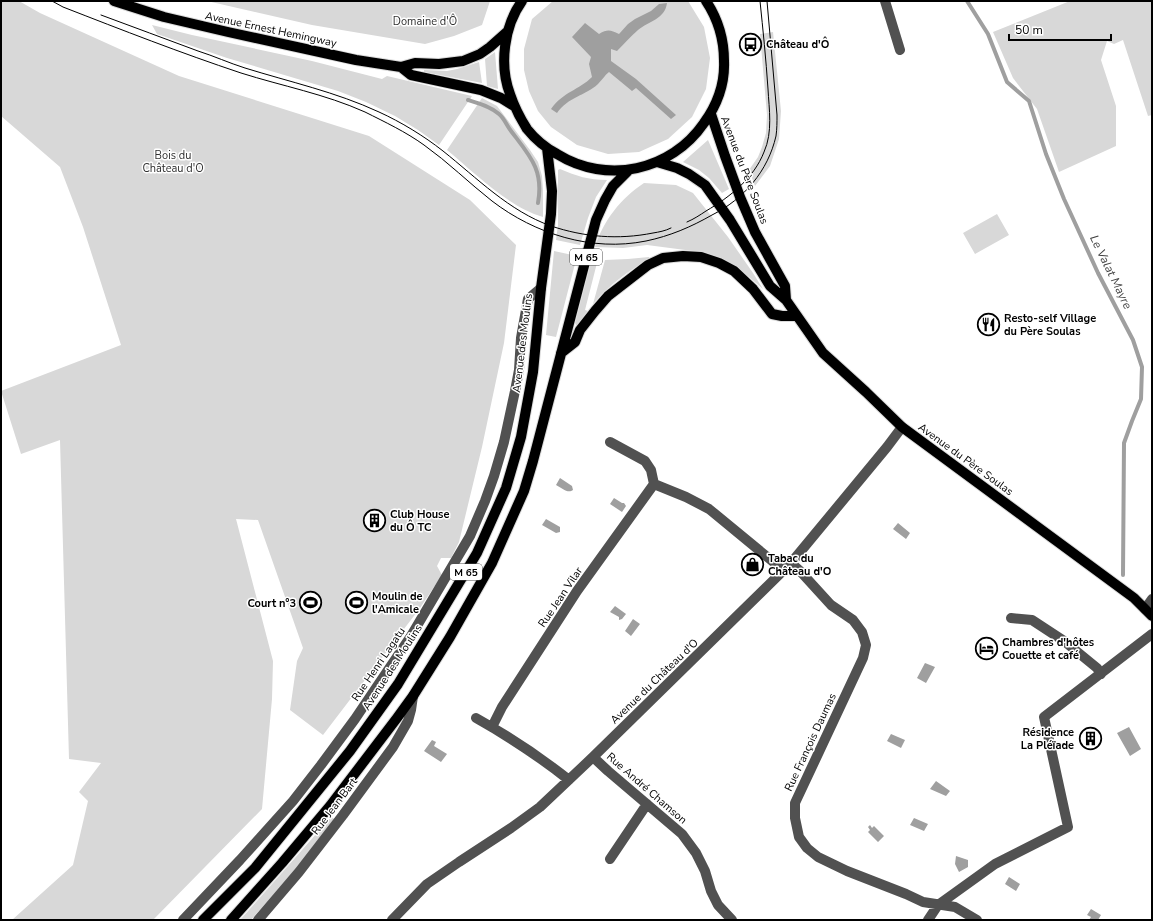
<svg xmlns="http://www.w3.org/2000/svg" width="1153" height="921" font-family="'Nunito Sans',sans-serif">
	<style>
		.green { fill: #d8d8d8 }
		.water { fill: #9f9f9f }
		.lines { fill: none; stroke-linecap: round; stroke-linejoin: round }
		.stream { stroke: #9f9f9f; stroke-width: 4 }
		.major-casing { stroke: #dbdbdb; stroke-width: 12 }
		.minor { stroke: #515151; stroke-width: 10 }
		.major { stroke: #000; stroke-width: 10 }
		.tram { stroke: #000; stroke-width: 1 }
		.labels { text-anchor: middle; stroke-width: 3; stroke-linejoin: round; paint-order: stroke }
		.shield { fill: #fff; stroke: #4c4c4c; stroke-width: 1 }
		.shield-label { font-size: 10px; font-weight: bold; fill: #000 }
		.park-label { font-size: 11px; fill: #2f2f2f; stroke: #fff }
		.street-label { font-size: 11px; fill: #000; stroke: #fff }
		.poi-label { font-size: 11px; font-weight: bold; fill: #000; stroke: #fff; text-anchor: start }
		.water-label { font-size: 12px; font-style: italic; fill: #404040; stroke: #fff }
	</style>
	<rect width="100%" height="100%" fill="#fff"/>
	<!-- green -->
	<path class="green" d="M1 1H19L40 13 179 76 369 136 470 200 516 245 504 343 482 447 459 542 451 558H441L437 566 442 575 420 608 323 735 290 710 297 661 303 648 258 520 236 519 273 661 272 699 262 809 153 920H12L73 865 88 801 79 792 101 763 69 759 60 440 21 454 1 391 121 345 83 227 60 167 1 116Z
		M207 1H490L482 25 454 36 425 44 312 25Z
		M553 1H688L704 27 710 58 706 89 692 117 668 139 639 152 608 154 577 145 551 127 538 111 529 91 524 70V49L532 19Z
		M1070 1H1152V115L1148 116 1123 40 1114 44 1107 41 1101 60 1116 106V146L1059 172 1037 109 1013 78 993 32Z
		M152 25 192 35 312 61 382 79 387 76 472 96 439 145 418 130 395 116 366 102 338 91 227 58 157 34Z
		M773 32 781 111 779 139 770 166 755 186 749 170 758 157 762 147 766 133 767 115 760 34Z
		M495 52 498 89 487 86 485 59Z
		M479 62 482 83 424 72V70L447 71 457 69Z
		M482 98 497 106 530 150 538 162 542 176 543 190V217C508 207 475 173 447 150Z
		M708 140 729 189 722 193 709 178 699 170 683 162Z
		M560 169C577 176 588 180 607 180L596 197 588 218 580 245 556 240 558 225V170Z
		M644 183 676 185 693 193 728 237 753 273 763 289 749 277 719 258 693 251 647 245 623 248 595 247C603 221 621 198 644 183Z
		M997 214 1009 235 975 254 963 233Z
		M554 251 577 256 556 337 546 335Z
		M649 257V259C628 271 609 285 593 304L605 260 628 259Z
		M592 258 598 259 585 310 588 311 583 320 578 325H576L575 323Z
		M331 817 333 818 334 819 295 870 251 920H240L287 867Z"/>
	<!-- water -->
	<path class="water" d="M667 3C665 19 649 21 638 30 630 37 624 44 617 51L611 49V61L636 79 676 115 671 119 636 88 632 91 609 72C605 75 602 80 598 84 585 96 568 97 557 113L551 109C563 92 579 90 592 77L589 64 591 57 572 37 585 23 599 34C608 29 610 30 619 34L628 24 635 19 651 11 659 4Z
		M560 478 572 486 573 490C568 494 562 488 556 485Z
		M614 498 622 503H624L626 506 622 512 610 504Z
		M546 519 560 527V532L556 533 542 525Z
		M898 523 910 533 906 539 893 529Z
		M615 606 626 614 622 619 619 620V617L610 612Z
		M633 619 640 624 631 636 625 631Z
		M925 663 935 667 926 683 917 678Z
		M1129 727 1141 749 1130 756 1117 733Z
		M891 734 905 740 901 748 887 741Z
		M432 740 436 742 434 746 447 754 441 762 424 751Z
		M936 781 950 791 946 796 930 789Z
		M914 818 928 824 924 831 910 825Z
		M870 825 872 828 874 826 884 836 878 842 868 832 870 830 868 827Z
		M956 856 968 860V867L959 872 955 864Z
		M1009 877 1020 884 1016 891 1005 884Z
		M1091 909 1101 915 1098 920H1089L1091 917 1087 915Z"/>
	<g class="lines">
		<!-- stream -->
		<path class="stream" d="M967 1 988 34 1007 82 1029 101 1046 154 1064 199 1098 273 1133 340 1142 367 1141 399 1132 421 1124 443 1123 575
			M468 100C478 103 490 106 499 114 504 118 507 126 511 131 530 156 544 170 538 203"/>
		<defs>
			<path id="major" d="M114 1 164 17 228 32 356 60 401 67 415 63 439 64 463 61 480 54 490 47 508 31
				M522 1C504 26 499 65 510 94 514 106 520 118 527 129 535 139 546 148 557 154 607 185 671 171 704 123 717 105 725 84 724 61 724 40 718 19 706 1
				M401 67 411 75 481 90 501 98 514 106
				M711 114 725 156 740 197 755 232 785 286 786 300
				M657 162 677 168 689 174 705 185 730 220 770 286 786 300 823 353 866 392 902 427 1134 598 1152 616
				M561 353 575 342 580 330 595 311 608 296 648 265 663 258 683 256 701 257 719 263 734 271 753 289 772 314 782 316H797
				M203 920 255 868 350 751 398 684 477 553 506 488 521 437 533 372 541 288 551 214 552 191 547 148
				M231 920 282 863 330 806 397 718 413 696 450 637 492 563 524 491 533 461 596 220 605 200 613 186 629 170"/>
		</defs>
		<!-- major casing -->
		<use href="#major" class="major-casing"/>
		<!-- minor -->
		<path class="minor" d="M885 1 900 50
			M610 442 645 461 651 470 654 484
			M791 563 800 571 831 605 853 620 862 632 866 645 863 658 795 803V818L799 837 807 848 818 857 847 871 906 894 923 902 955 907 977 920
			M1145 609 1152 599
			M1011 618 1032 620 1064 641 1097 668 1101 674
			M476 718C508 736 540 757 569 780
			M492 727 502 707 577 591 654 484 686 497 709 509 777 565 782 571
			M593 757 608 771 682 834 696 853 705 871 711 891 718 905 732 920
			M610 859 647 804
			M183 920 240 860 293 801 321 765 355 719 411 636 470 536 485 501 494 476 504 442 515 391 519 370 521 338 528 299 541 288
			M258 920 299 872 343 815 393 747 408 721 411 710 413 696
			M392 920 427 884 459 862 511 828 540 807 593 757 791 563 887 447 902 427
			M928 920 938 905 995 864 1068 827 1044 717 1152 634"/>
		<!-- major -->
		<use href="#major" class="major"/>
		<!-- tram -->
		<path class="tram" d="M52 1 63 7C122 30 181 53 241 73 282 86 325 94 365 112 385 122 406 132 424 145 448 162 469 183 492 201 535 234 592 252 646 241 670 236 691 227 712 215 744 199 768 171 776 136 777 129 777 122 777 115L767 1
			M101 15C133 27 166 39 198 51 214 56 229 63 245 68 290 82 336 92 379 112 401 122 424 136 443 151 477 178 509 211 551 226 584 237 618 240 653 233 659 232 665 231 671 228
			M687 222C694 219 700 215 706 211 730 197 754 178 764 152 773 132 769 109 768 89 766 59 763 30 760 1"/>
	</g>
	<!-- icons -->
	<defs>
		<symbol id="bus-ring" viewBox="-11 -11 22 22"><circle r="9.5" fill="#fff" stroke="#000" stroke-width="1.5"/><path d="M-5-6H5V4H4V6H2V4H-2V6H-4V4H-5ZM-3.5-4V0h7V-4ZM-3.5 1.2v1.5H-2V1.2ZM2 1.2v1.5H3.5V1.2Z" fill="#000"/></symbol>
		<symbol id="restaurant-ring" viewBox="-11 -11 22 22"><circle r="9.5" fill="#fff" stroke="#000" stroke-width="1.5"/><path d="M-5-6h1v4h1v-4h1v4h1v-4h1v5L-1.5 .5V6h-2V.5L-5-1ZM5-6V6H3V1.5H1.5Q1.5-4 5-6Z" fill="#000"/></symbol>
		<symbol id="building-ring" viewBox="-11 -11 22 22"><circle r="9.5" fill="#fff" stroke="#000" stroke-width="1.5"/><path d="M-4-6H4V6H1V3H-1V6H-4ZM-2.5-4.3h1.7v1.8h-1.7ZM.8-4.3h1.7v1.8H.8ZM-2.5-1h1.7V.8h-1.7ZM.8-1h1.7V.8H.8Z" fill="#000"/></symbol>
		<symbol id="shop-ring" viewBox="-11 -11 22 22"><circle r="9.5" fill="#fff" stroke="#000" stroke-width="1.5"/><path d="M-5-2.5h2.3a2.7 3.5 0 0 1 5.4 0H5L5.5 6h-11ZM-1.5-2.5h3a1.5 2.3 0 0 0-3 0Z" fill="#000"/></symbol>
		<symbol id="stadium-ring" viewBox="-11 -11 22 22"><circle r="9.5" fill="#fff" stroke="#000" stroke-width="1.5"/><path d="M0-5a6.5 5 0 1 0 0 10a6.5 5 0 1 0 0-10ZM-3.5-1.8h7v3.6h-7Z" fill="#000"/></symbol>
		<symbol id="hotel-ring" viewBox="-11 -11 22 22"><circle r="9.5" fill="#fff" stroke="#000" stroke-width="1.5"/><path d="M-6-4.5h1.5V1H6V5H4.5V3h-9V5H-6ZM-4 0a1.8 1.8 0 1 1 3.6 0ZM.5 0V-2.5h3Q6-2.5 6 0Z" fill="#000"/></symbol>
	</defs>
	<g fill-rule="evenodd">
		<use href="#bus-ring" x="738" y="32" width="25" height="25"/>
		<use href="#restaurant-ring" x="976" y="312" width="25" height="25"/>
		<use href="#building-ring" x="362" y="508" width="25" height="25"/>
		<use href="#shop-ring" x="740" y="552" width="25" height="25"/>
		<use href="#stadium-ring" x="344" y="590" width="25" height="25"/>
		<use href="#stadium-ring" x="298" y="590" width="25" height="25"/>
		<use href="#hotel-ring" x="974" y="636" width="25" height="25"/>
		<use href="#building-ring" x="1078" y="726" width="25" height="25"/>
	</g>
	<g class="labels">
		<!-- shield labels -->
		<g class="shield">
			<rect x="570" y="249" width="32" height="16" rx="3"/>
			<rect x="450" y="564" width="32" height="16" rx="3"/>
		</g>
		<g class="shield-label">
			<text x="586" y="261">M 65</text>
			<text x="466" y="576">M 65</text>
		</g>
		<!-- park labels -->
		<g class="park-label">
			<text x="425" y="25">Domaine d'Ô</text>
			<text x="173" y="159">Bois du<tspan x="173" dy="13">Château d'O</tspan></text>
		</g>
		<!-- street labels -->
		<g class="street-label">
			<text transform="translate(271 29) rotate(12)" y="4">Avenue Ernest Hemingway</text>
			<text transform="translate(745 170) rotate(69)" y="4">Avenue du Père Soulas</text>
			<text transform="translate(522 343) rotate(-83)" y="4">Avenue des Moulins</text>
			<text transform="translate(966 459) rotate(36)" y="4">Avenue du Père Soulas</text>
			<text transform="translate(560 597) rotate(-56)" y="4">Rue Jean Vilar</text>
			<text transform="translate(378 664) rotate(-56)" y="4">Rue Henri Lagatu</text>
			<text transform="translate(392 667) rotate(-57)" y="4">Avenue des Moulins</text>
			<text transform="translate(654 681) rotate(-44)" y="4">Avenue du Château d'O</text>
			<text transform="translate(810 742) rotate(-65)" y="4">Rue François Daumas</text>
			<text transform="translate(647 788) rotate(41)" y="4">Rue André Chamson</text>
			<text transform="translate(334 806) rotate(-53)" y="4">Rue Jean Bart</text>
		</g>
		<!-- poi labels -->
		<g class="poi-label">
			<text x="766" y="48">Château d'Ô</text>
			<text x="1004" y="322">Resto-self Village<tspan x="1004" dy="13">du Père Soulas</tspan></text>
			<text x="390" y="518">Club House<tspan x="390" dy="13">du Ô TC</tspan></text>
			<text x="768" y="562">Tabac du<tspan x="768" dy="13">Château d'O</tspan></text>
			<text x="372" y="600">Moulin de<tspan x="372" dy="13">l'Amicale</tspan></text>
			<text x="296" y="607" text-anchor="end">Court n°3</text>
			<text x="1002" y="646">Chambres d'hôtes<tspan x="1002" dy="13">Couette et café</tspan></text>
			<text x="1074" y="736" text-anchor="end">Résidence<tspan x="1074" dy="13">La Pléïade</tspan></text>
		</g>
		<!-- water labels -->
		<g class="water-label">
			<text transform="translate(1111 272) rotate(64)" y="4">Le Valat Mayre</text>
		</g>
	</g>
	<!-- border -->
	<rect width="1153" height="921" fill="none" stroke="#000000" stroke-width="4"/>
	<!-- scale -->
	<path d="M1009 34v6h102v-6" fill="none" stroke="#000000" stroke-width="2"/>
	<text x="1015" y="34" font-size="12" fill="#000000" stroke="#ffffff" stroke-width="3" paint-order="stroke">50 m</text>
</svg>
